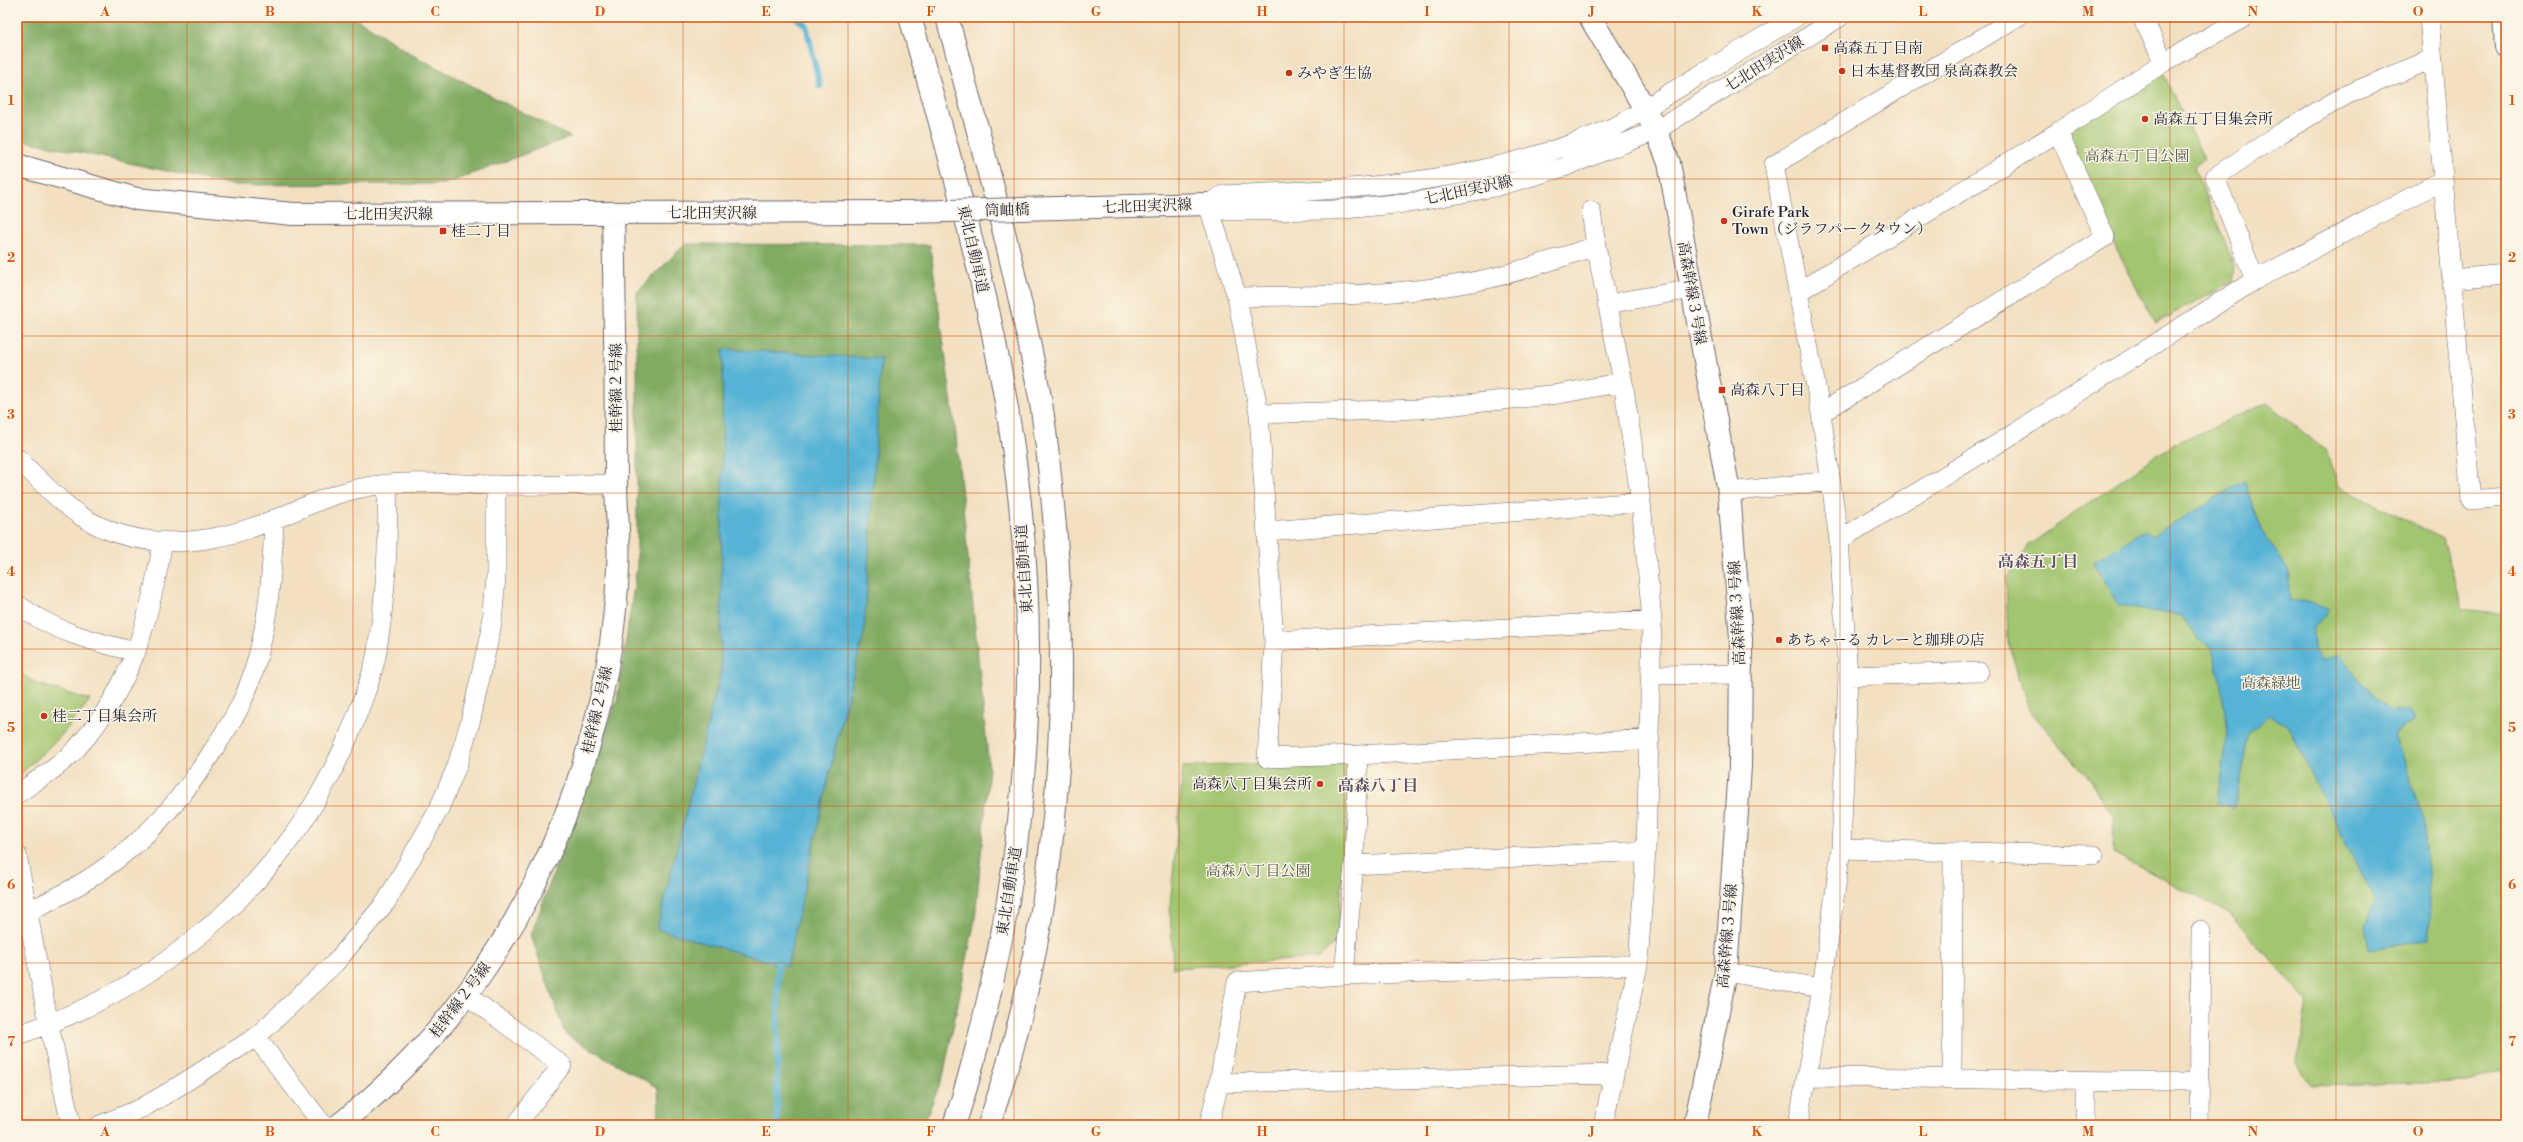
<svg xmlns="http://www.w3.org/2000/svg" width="2523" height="1142" font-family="'Libre Bodoni','Noto Serif JP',serif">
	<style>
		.green { fill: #a2c56f; stroke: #627455 }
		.forest { fill: #81aa62; stroke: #52664e }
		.water { fill: #56b3d5; stroke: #3c6a88 }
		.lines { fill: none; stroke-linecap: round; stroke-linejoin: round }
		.stream { stroke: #56b3d5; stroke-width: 6 }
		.street-casing { stroke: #6b646a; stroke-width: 20 }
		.secondary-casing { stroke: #6b646a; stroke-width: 24 }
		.highway-casing { stroke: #6b646a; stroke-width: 24 }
		.street { stroke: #fff; stroke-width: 19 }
		.secondary { stroke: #fff; stroke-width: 22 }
		.highway { stroke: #fff; stroke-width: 22 }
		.secondary-bridge-casing { stroke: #6b646a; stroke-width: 24; stroke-linecap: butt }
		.secondary-bridge { stroke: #fff; stroke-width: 22 }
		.grid { fill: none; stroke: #d45411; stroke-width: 1; stroke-opacity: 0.55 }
		.poi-dot { fill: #c8321e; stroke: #fcf5e5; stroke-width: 1.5 }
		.labels { text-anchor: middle; stroke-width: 3; stroke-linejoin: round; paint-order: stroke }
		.poi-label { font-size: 15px; fill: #22223b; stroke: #fcf5e5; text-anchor: start }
		.street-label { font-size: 15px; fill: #22223b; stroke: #fcf5e5 }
		.park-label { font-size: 15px; fill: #4f5b4d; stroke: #fcf5e5 }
		.neighbourhood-label { font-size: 16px; font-weight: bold; fill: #5f506a; stroke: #fcf5e5 }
		.neatline { fill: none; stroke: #d45411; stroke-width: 1.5 }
		.grid-label { font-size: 13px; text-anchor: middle; font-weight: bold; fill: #d45411 }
	</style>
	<rect width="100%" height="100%" fill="#fcf5e5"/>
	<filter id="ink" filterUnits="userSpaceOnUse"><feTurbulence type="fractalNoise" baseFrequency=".025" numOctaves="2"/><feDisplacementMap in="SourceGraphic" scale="8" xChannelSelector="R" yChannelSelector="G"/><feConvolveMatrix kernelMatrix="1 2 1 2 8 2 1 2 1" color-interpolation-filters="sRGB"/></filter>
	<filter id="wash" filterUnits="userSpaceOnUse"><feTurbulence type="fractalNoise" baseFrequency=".012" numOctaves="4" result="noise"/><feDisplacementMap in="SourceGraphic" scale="16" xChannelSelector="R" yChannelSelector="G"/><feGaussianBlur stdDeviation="0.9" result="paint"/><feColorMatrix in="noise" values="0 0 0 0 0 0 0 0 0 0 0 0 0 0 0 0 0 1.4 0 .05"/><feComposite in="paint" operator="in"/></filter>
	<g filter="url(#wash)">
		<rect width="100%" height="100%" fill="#f2e0c1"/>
		<!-- green -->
		<path class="green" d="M2163 73 2204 159 2194 167 2235 267 2233 282 2155 323 2109 234 2067 139 2073 128Z
			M2267 403 2325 450 2339 486 2443 539 2463 610 2506 615V1068L2469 1082 2311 1085 2297 1063 2307 1001 2229 913 2113 853 2114 818 2090 779 2029 710 2008 642 2006 579 2029 545 2172 445Z
			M17 671 35 683 90 700 61 736 17 777Z
			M1347 759 1351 774 1337 942 1318 958 1173 968 1170 906 1183 767Z"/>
		<!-- forest -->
		<path class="forest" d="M17 17H354L413 55 570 137 445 184 231 185 17 139Z
			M685 244 930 245 955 426 989 768 975 920 943 1077 923 1125H659L658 1088 565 1034 531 935 617 700 637 566V292Z"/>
		<!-- water -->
		<path class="water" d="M723 349 881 359 864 633 836 743 787 967 657 929 721 671Z
			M2244 481 2261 530 2288 569 2291 600 2311 602 2330 610 2314 627V648L2322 661 2339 655 2374 697 2391 711 2410 710 2415 721 2394 734 2423 817 2428 871 2430 938 2369 950 2365 925 2375 902 2287 725 2269 716 2249 732 2234 808 2218 803 2228 732 2219 675 2210 646 2198 640 2182 616 2118 605 2094 562 2144 530 2152 536Z"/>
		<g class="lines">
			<!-- stream -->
			<path class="stream" d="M795 17 806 25 820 86
				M777 1125 778 957"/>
		</g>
	</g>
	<g filter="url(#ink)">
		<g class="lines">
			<defs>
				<path id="street" d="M2142 17 2164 62
					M2429 17 2471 500 2506 497
					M1208 204 1237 297 1259 414 1274 641 1267 758 1358 755 1354 865 1344 975 1237 982 1219 1083 1209 1125
					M1208 204 1228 211 1334 210 1415 202 1495 187 1564 167 1655 131 1840 17
					M1208 204 1223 195C1361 189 1486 184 1614 127 1633 118 1651 104 1670 93 1712 68 1754 42 1796 17
					M1591 211 1596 246 1623 382 1641 502 1652 620 1646 851 1638 965 1603 1125
					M2452 279 2506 274
					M2255 280 2215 177 2281 133 2346 95 2432 59
					M1798 292 2058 132 2164 62 2245 17
					M1237 297C1321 295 1408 297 1491 278 1526 270 1561 257 1596 246
					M1607 304 1692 289
					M1821 413 2105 237 2058 132
					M1259 414 1419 409 1559 394 1623 382
					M17 458C36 476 59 502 81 516 136 552 206 546 265 523 297 511 326 495 361 488 404 479 451 484 495 485 536 486 576 485 616 484
					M1729 492 1831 481
					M1267 531 1641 502
					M1839 540 2007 438 2255 280 2443 180
					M17 604C51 631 95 642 136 652
					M1274 641 1652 620
					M1651 675 1741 674
					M1848 676 1979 672
					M1358 755 1650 739
					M17 794C38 780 60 766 77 748 133 686 149 621 163 541
					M1841 849 2094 855
					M17 855 49 1025 71 1125
					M1354 865 1646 851
					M28 911C110 875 164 827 212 752 221 738 231 723 239 708 267 652 272 580 274 519
					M1726 972 1822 988
					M1344 975 1638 965
					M466 995 562 1065 516 1125
					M17 1035C169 986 296 872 354 723 363 699 373 675 377 651 386 596 389 540 387 485
					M256 1037 323 1125
					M1807 1077C1937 1077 2067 1082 2198 1081
					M1952 1077 1953 852
					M1219 1083 1614 1074
					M100 1125 142 1108 171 1091 256 1037 335 963 386 902 438 811 457 766 471 719 492 624 496 576V485
					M1798 1125 1822 988 1841 849 1848 676 1839 540 1821 413 1774 165 2017 17
					M2086 1125V1082
					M2199 1125 2201 930"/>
				<path id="secondary" d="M1590 17C1617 64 1651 111 1669 163L1729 492 1741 638 1740 767 1726 972 1695 1125
					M2504 17 2506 47
					M17 165 137 199 293 214 909 212
					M1057 208 1208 204
					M339 1125C508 992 608 782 618 569 620 539 616 509 616 479 616 391 615 302 613 214"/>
				<path id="highway" d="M910 17C956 176 1003 338 1020 504 1037 664 1027 825 992 983 981 1031 970 1079 954 1125
					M947 17C982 144 1017 272 1041 403 1048 447 1052 493 1056 538 1071 736 1053 936 989 1125"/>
			</defs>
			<!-- street casing -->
			<use href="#street" class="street-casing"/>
			<!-- secondary casing -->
			<use href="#secondary" class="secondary-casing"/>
			<!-- highway casing -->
			<use href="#highway" class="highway-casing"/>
			<!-- street -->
			<use href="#street" class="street"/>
			<!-- secondary -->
			<use href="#secondary" class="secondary"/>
			<!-- highway -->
			<use href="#highway" class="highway"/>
			<defs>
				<path id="secondary-bridge" d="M909 212 1057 208"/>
			</defs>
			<!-- secondary-bridge casing -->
			<use href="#secondary-bridge" class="secondary-bridge-casing"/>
			<!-- secondary-bridge -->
			<use href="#secondary-bridge" class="secondary-bridge"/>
		</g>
	</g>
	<!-- grid -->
	<path class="grid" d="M187 17V1125M353 17V1125M518 17V1125M683 17V1125M848 17V1125M1014 17V1125M1179 17V1125M1344 17V1125M1509 17V1125M1675 17V1125M1840 17V1125M2005 17V1125M2170 17V1125M2336 17V1125M17 179H2506M17 336H2506M17 493H2506M17 649H2506M17 806H2506M17 963H2506"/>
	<!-- markers -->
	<g class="poi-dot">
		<rect x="1821" y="44" width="8" height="8" rx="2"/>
		<circle cx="1842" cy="71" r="4"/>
		<circle cx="1289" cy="73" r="4"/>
		<circle cx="2145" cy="119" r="4"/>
		<circle cx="1724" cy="221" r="4"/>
		<rect x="439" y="227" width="8" height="8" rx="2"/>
		<rect x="1718" y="386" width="8" height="8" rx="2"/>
		<circle cx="1779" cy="640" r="4"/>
		<circle cx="44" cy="716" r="4"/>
		<circle cx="1320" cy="784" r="4"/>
	</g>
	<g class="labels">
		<!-- poi labels -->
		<g class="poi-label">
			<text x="1833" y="53">高森五丁目南</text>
			<text x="1850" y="76">日本基督教団 泉高森教会</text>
			<text x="1297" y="78">みやぎ生協</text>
			<text x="2153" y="124">高森五丁目集会所</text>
			<text x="1732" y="217">Girafe Park<tspan x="1732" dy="17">Town（ジラフパークタウン）</tspan></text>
			<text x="451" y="236">桂二丁目</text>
			<text x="1730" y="395">高森八丁目</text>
			<text x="1787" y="645">あちゃーる カレーと珈琲の店</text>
			<text x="52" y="721">桂二丁目集会所</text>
			<text x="1312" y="789" text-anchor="end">高森八丁目集会所</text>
		</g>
		<!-- street labels -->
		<g class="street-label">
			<text transform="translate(1764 64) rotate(-32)" y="5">七北田実沢線</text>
			<text transform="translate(1468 190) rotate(-12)" y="5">七北田実沢線</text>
			<text transform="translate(1147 206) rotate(-2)" y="5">七北田実沢線</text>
			<text transform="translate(1007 210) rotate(-2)" y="5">筒岫橋</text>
			<text x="712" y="218">七北田実沢線</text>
			<text x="388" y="219">七北田実沢線</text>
			<text transform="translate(973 249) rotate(77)" y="5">東北自動車道</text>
			<text transform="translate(1692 293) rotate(80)" y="5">高森幹線３号線</text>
			<text transform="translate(616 388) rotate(-90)" y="5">桂幹線２号線</text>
			<text transform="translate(1024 569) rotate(-94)" y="5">東北自動車道</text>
			<text transform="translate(1737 613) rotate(-93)" y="5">高森幹線３号線</text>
			<text transform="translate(597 710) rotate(-77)" y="5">桂幹線２号線</text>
			<text transform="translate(1009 891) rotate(-81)" y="5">東北自動車道</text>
			<text transform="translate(1727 936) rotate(-85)" y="5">高森幹線３号線</text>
			<text transform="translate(460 1000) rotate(-53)" y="5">桂幹線２号線</text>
		</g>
		<!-- park labels -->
		<g class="park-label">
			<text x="2137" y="161">高森五丁目公園</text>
			<text x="2271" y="688">高森緑地</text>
			<text x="1258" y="876">高森八丁目公園</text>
		</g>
		<!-- neighbourhood labels -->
		<g class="neighbourhood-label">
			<text x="2038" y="567">高森五丁目</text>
			<text x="1378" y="791">高森八丁目</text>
		</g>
	</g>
	<!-- margin -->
	<rect width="2523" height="1142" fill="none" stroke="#fcf5e5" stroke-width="44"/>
	<rect x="22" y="22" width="2479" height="1098" class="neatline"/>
	<g class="grid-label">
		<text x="105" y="16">A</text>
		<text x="270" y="16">B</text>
		<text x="435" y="16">C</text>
		<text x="600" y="16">D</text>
		<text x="766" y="16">E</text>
		<text x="931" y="16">F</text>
		<text x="1096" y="16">G</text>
		<text x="1262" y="16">H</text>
		<text x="1427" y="16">I</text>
		<text x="1592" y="16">J</text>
		<text x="1757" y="16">K</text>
		<text x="1923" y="16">L</text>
		<text x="2088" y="16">M</text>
		<text x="2253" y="16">N</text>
		<text x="2418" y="16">O</text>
		<text x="11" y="105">1</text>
		<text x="2512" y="105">1</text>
		<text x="11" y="262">2</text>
		<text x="2512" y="262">2</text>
		<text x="11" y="419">3</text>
		<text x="2512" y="419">3</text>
		<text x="11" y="576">4</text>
		<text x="2512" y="576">4</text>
		<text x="11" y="732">5</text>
		<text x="2512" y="732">5</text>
		<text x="11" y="889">6</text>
		<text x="2512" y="889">6</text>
		<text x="11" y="1046">7</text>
		<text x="2512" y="1046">7</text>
		<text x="105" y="1136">A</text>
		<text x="270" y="1136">B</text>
		<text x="435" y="1136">C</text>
		<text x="600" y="1136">D</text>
		<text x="766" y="1136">E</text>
		<text x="931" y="1136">F</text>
		<text x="1096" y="1136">G</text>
		<text x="1262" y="1136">H</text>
		<text x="1427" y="1136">I</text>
		<text x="1592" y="1136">J</text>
		<text x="1757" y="1136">K</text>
		<text x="1923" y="1136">L</text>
		<text x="2088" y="1136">M</text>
		<text x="2253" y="1136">N</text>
		<text x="2418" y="1136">O</text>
	</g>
</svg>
